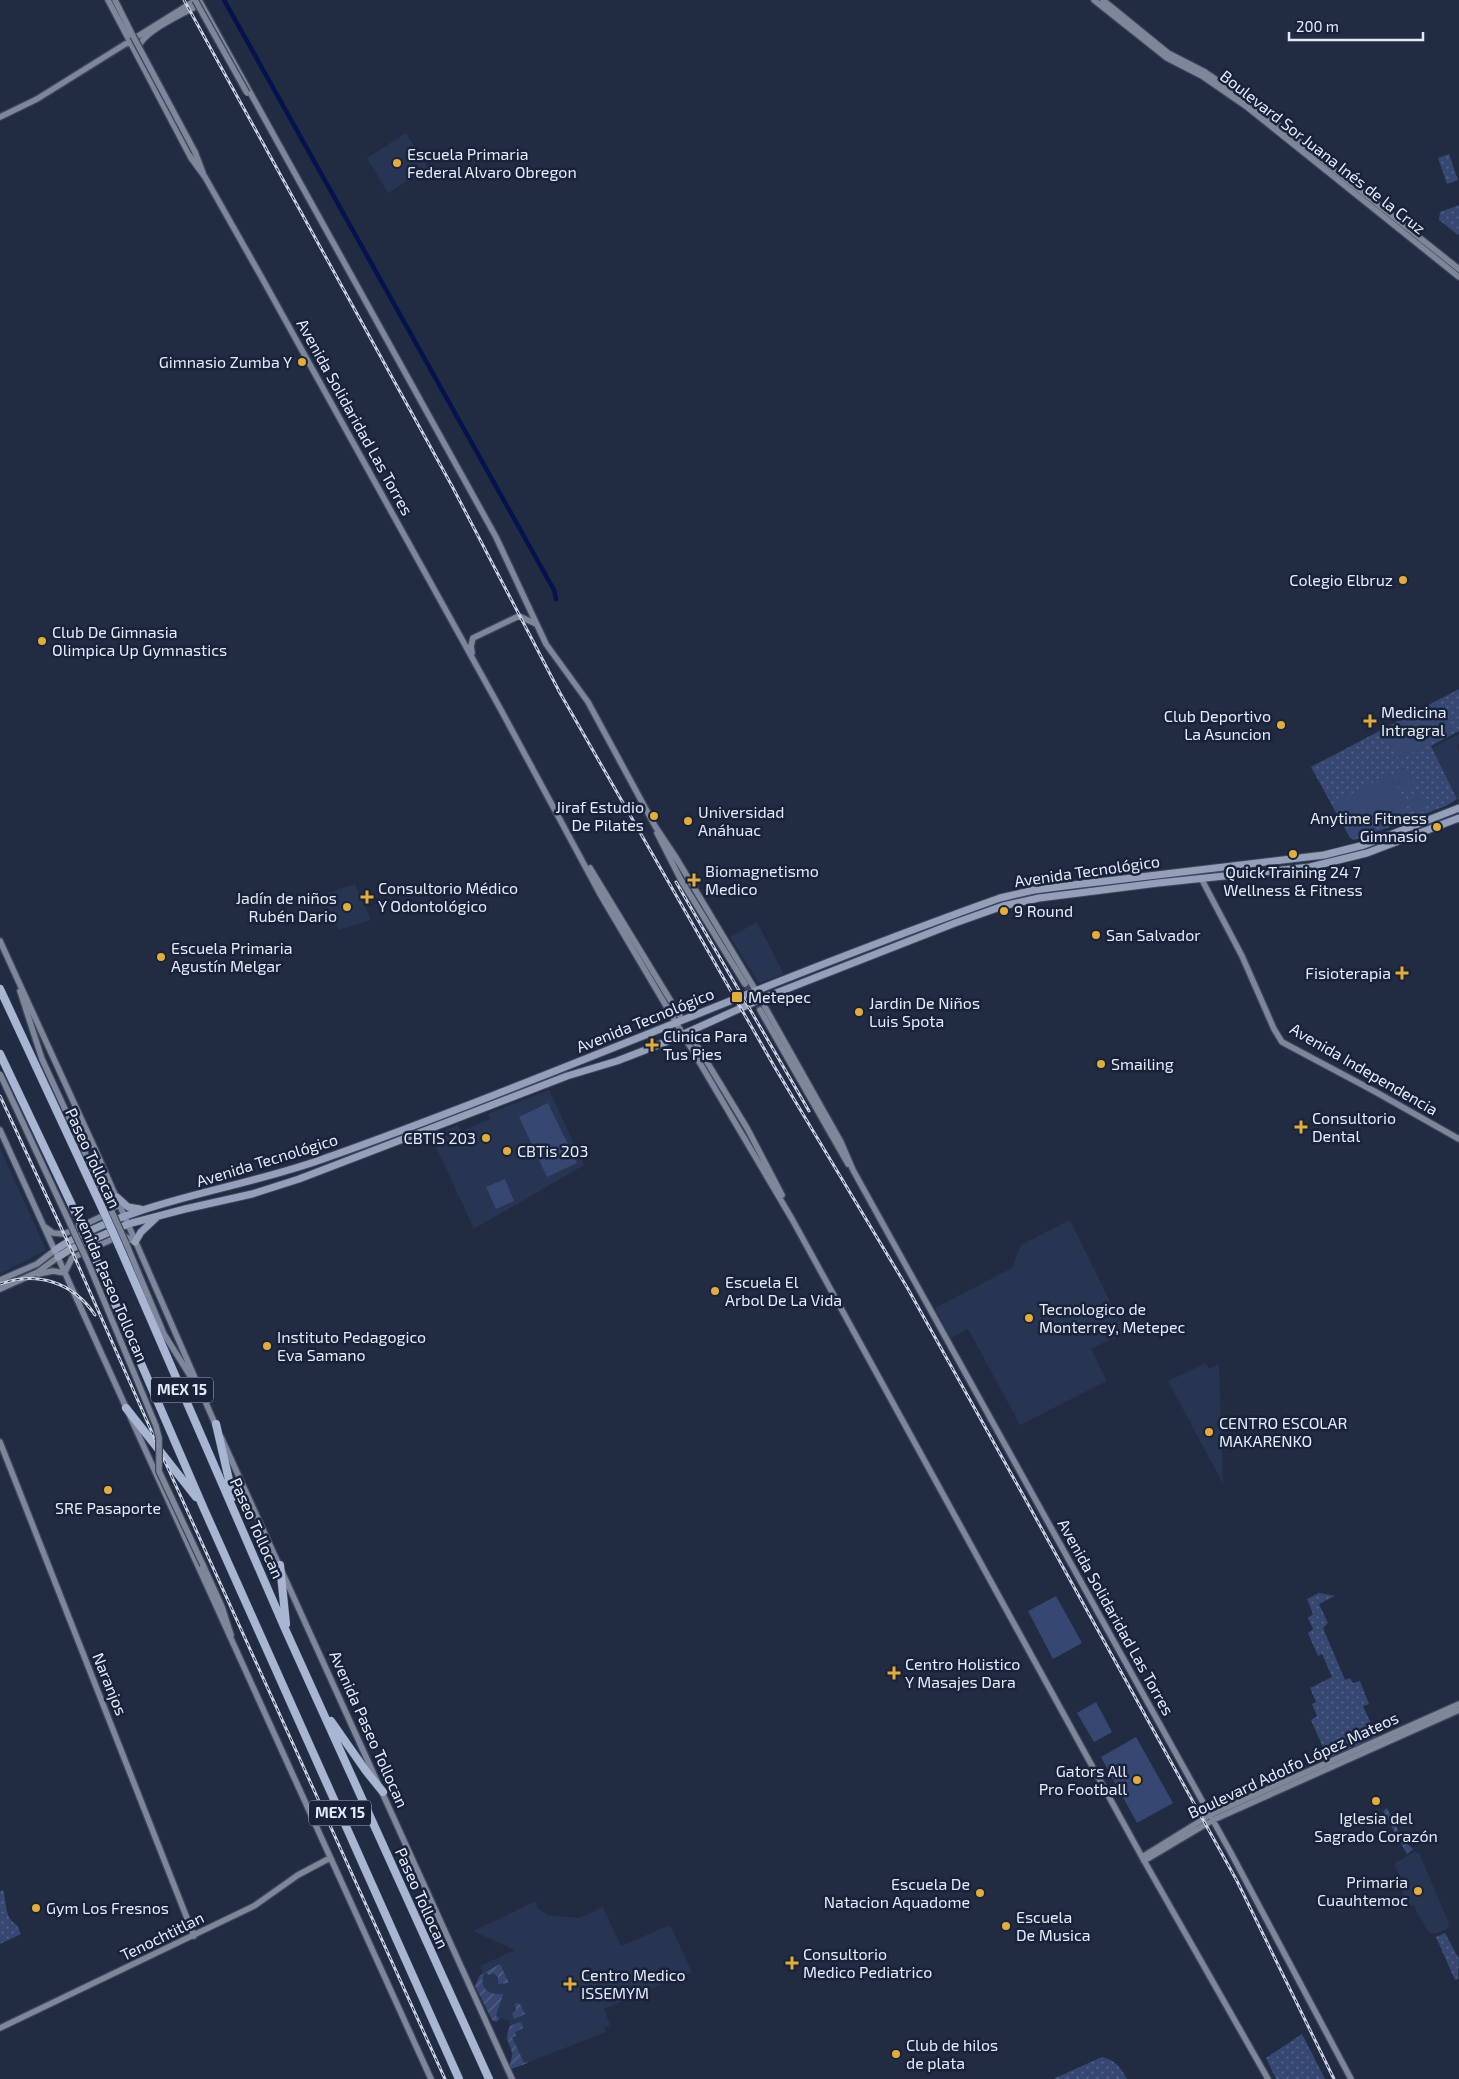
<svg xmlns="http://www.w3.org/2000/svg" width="1459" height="2079" font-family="'Exo 2',sans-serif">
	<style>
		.built { fill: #273452 }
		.grass { fill: url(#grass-dots) }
		.garden { fill: url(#garden-furrows) }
		.pitch { fill: #364871 }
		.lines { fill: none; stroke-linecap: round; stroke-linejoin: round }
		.canal { stroke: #04134d; stroke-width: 4.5 }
		.secondary-tunnel { stroke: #3e485e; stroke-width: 5.5; stroke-dasharray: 5.5 3; stroke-linecap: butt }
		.secondary-casing { stroke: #3c475d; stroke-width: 8 }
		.primary-casing { stroke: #3c475d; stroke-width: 9 }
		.highway-casing { stroke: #3c475d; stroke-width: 9 }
		.secondary { stroke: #7e879a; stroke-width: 5.5 }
		.primary { stroke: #94a0b9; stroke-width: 7 }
		.highway { stroke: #a8b6d4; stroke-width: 8 }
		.rail-casing { stroke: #cad1e2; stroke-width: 3 }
		.rail { stroke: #182239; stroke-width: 1; stroke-dasharray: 4; stroke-linecap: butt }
		.secondary-bridge-casing { stroke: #3c475d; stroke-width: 8; stroke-linecap: butt }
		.highway-bridge-casing { stroke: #3c475d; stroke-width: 9; stroke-linecap: butt }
		.secondary-bridge { stroke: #7e879a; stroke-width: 5.5 }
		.highway-bridge { stroke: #a8b6d4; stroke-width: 8 }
		.poi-dot { fill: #e4ad35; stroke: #182239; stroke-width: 2 }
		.labels { text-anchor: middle; stroke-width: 5; stroke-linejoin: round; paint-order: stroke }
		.shield { fill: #182239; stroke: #a6aec0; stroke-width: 1 }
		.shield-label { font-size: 15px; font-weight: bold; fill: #e3eafa }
		.street-label { font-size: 16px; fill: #e3eafa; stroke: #182239 }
		.poi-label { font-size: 16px; fill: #e3eafa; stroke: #182239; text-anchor: start }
	</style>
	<defs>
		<pattern id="grass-dots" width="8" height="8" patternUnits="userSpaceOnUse" patternTransform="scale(1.25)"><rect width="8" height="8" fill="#364871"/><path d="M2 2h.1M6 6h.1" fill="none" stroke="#536386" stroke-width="1.8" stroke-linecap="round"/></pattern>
		<pattern id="garden-furrows" width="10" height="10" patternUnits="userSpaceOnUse" patternTransform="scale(1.25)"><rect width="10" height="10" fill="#364871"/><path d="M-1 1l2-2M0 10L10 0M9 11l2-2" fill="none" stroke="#536386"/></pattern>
	</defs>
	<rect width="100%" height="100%" fill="#212c43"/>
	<!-- built -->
	<path class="built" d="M406 133 428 168 388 193 367 158Z
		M1459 734V744L1457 747 1459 751V799H1457L1432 748Z
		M355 884 371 920 339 930 322 895Z
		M757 922 784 974 759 983 730 937Z
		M549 1090 584 1165 474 1229 431 1136 458 1125 461 1131 490 1119 488 1114Z
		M0 1148 46 1250 0 1274Z
		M1070 1220 1125 1332 1091 1349 1107 1381 1020 1425 968 1329 951 1338 935 1308 1012 1268 1021 1245Z
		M1206 1363 1209 1369 1219 1364 1223 1484 1168 1381Z
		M1414 1852 1419 1853 1449 1923 1447 1929 1434 1934 1429 1933 1413 1905 1410 1906 1394 1878 1399 1875 1394 1864Z
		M536 1901 537 1907 547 1915 579 1918 603 1907 621 1946 670 1925 692 1972 604 2009 610 2025 604 2028 606 2032 511 2069 510 2064 512 2053 506 2038 511 2026 509 2021 500 2018 498 2021H493L475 1986 480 1975 483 1974 480 1966 515 1950 473 1931Z"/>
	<!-- grass -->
	<path class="grass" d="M1449 154 1458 180 1447 184 1438 158Z
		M1459 205V234L1458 235 1439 220 1440 212Z
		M1459 689V731L1431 746 1457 799 1446 806 1354 840 1350 838 1311 767Z
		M1319 1593 1335 1596 1319 1604 1328 1623 1323 1628 1345 1680 1350 1678 1353 1683 1360 1681 1369 1704 1363 1706 1378 1739 1328 1759 1311 1720 1317 1716 1312 1704 1316 1702 1310 1688 1332 1677 1322 1654 1318 1656 1308 1633 1313 1629 1308 1618 1313 1614 1307 1599Z
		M3 1890C7 1902 4 1918 17 1925L21 1934 0 1944V1891Z
		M1445 1933 1459 1959 1458 1979 1455 1980 1436 1937Z
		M1302 2034 1325 2079H1276L1266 2058Z
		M1102 2057C1116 2061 1120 2066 1127 2079H1053Z"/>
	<!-- garden -->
	<path class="garden" d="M1387 1808 1402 1838 1413 1849 1407 1854 1383 1811Z
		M500 1964 509 1983 498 1984V1977L493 1973 489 1975 485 1972C477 1987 489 1996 503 1994L496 2016 500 2019 496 2022 492 2020 475 1986 480 1975Z
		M515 2003 520 2004 525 2014 514 2019 512 2014 516 2010Z
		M520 2022 522 2024 523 2028 515 2032 516 2036 512 2037 524 2063 527 2062 528 2063 511 2069C508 2063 513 2060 512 2054 511 2041 503 2041 510 2026Z"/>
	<!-- pitch -->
	<path class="pitch" d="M1438 700 1453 731 1399 760 1382 731Z
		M1406 768 1415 787 1405 793 1395 774Z
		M1391 773 1409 812 1353 837 1334 803Z
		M1418 791 1427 810 1417 814 1408 797Z
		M548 1103 577 1163 547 1177 519 1117Z
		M505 1179 514 1201 496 1209 486 1187Z
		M1056 1596 1082 1643 1053 1659 1028 1611Z
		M1096 1702 1112 1732 1094 1742 1077 1713Z
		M1136 1737 1173 1803 1137 1823 1101 1757Z"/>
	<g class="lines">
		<!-- canal -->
		<path class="canal" d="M224 0 554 590 556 599"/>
		<!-- secondary-tunnel -->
		<path class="secondary-tunnel" d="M745 984 760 1010"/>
		<defs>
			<path id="secondary" d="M108 0 191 158 205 177 262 278 501 710 600 894 792 1219 1142 1857 1268 2079
				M115 0 133 36
				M199 0 496 537 546 644 588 702 655 826 675 856 756 991 841 1142 853 1170 1231 1853 1351 2079
				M1094 0 1167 58 1202 76 1247 107 1459 277
				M1103 0 1168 53 1205 72 1253 105 1459 269
				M138 49C141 32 186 12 201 4
				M0 117 37 99 196 0
				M195 152 203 173
				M472 653 471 646 473 638 519 616 536 624
				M657 833 681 880 745 984
				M590 868 680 1016
				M1201 878 1242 956 1274 1029 1282 1042 1374 1091 1459 1139
				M0 941 96 1151 216 1426
				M20 991 42 1059 108 1203
				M760 1010 848 1164
				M690 1034 747 1128 782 1195
				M0 1130 431 2079
				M45 1227 53 1233 64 1234 109 1213 119 1203
				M126 1243 164 1334 194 1382
				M65 1272 72 1258 117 1237 124 1236 135 1242
				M38 1274 53 1271 65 1273
				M0 1280 37 1264 55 1250
				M0 1289 38 1272 58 1257
				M221 1437 512 2079
				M0 1442 194 1936
				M203 1565 222 1607 231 1635
				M1142 1857 1210 1815 1459 1704
				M1144 1861 1213 1820 1459 1710
				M0 2028 254 1906 298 1875 330 1858"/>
			<path id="primary" d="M117 1197 128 1207 140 1209
				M135 1242 141 1232 156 1218
				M55 1250C135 1199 234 1191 323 1159 551 1078 772 979 1000 898L1034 890 1073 885 1324 855 1364 845 1459 808
				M58 1257 71 1249 128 1224 185 1209 252 1194 299 1179 567 1076 617 1061 666 1042 761 999 955 923 1003 906 1039 898 1158 883 1310 867 1367 853 1459 818"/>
			<path id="highway" d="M0 989 101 1206
				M0 1054 78 1218
				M119 1246 286 1631 489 2079
				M95 1257 204 1509 459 2079
				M126 1408 196 1497
				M216 1424 233 1497
				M280 1565 286 1624
				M331 1721 366 1771 383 1792"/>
		</defs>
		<!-- secondary casing -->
		<use href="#secondary" class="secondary-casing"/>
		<!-- primary casing -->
		<use href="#primary" class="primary-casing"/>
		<!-- highway casing -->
		<use href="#highway" class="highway-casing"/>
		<!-- secondary -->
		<use href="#secondary" class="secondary"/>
		<!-- primary -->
		<use href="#primary" class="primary"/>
		<!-- highway -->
		<use href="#highway" class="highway"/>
		<defs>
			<path id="rail" d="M184 0 452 486 560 693 774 1066 908 1289 1013 1477 1237 1881 1334 2079
				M676 882 809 1111
				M0 1096 71 1249 162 1455 445 2079
				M0 1284C37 1271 73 1282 95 1315"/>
		</defs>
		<!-- rail casing -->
		<use href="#rail" class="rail-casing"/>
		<!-- rail -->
		<use href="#rail" class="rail"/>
		<defs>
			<path id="secondary-bridge" d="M195 0 247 93
				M133 36 195 152
				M0 1074 87 1260 156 1426 159 1438V1471L203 1565
				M108 1203 126 1243"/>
			<path id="highway-bridge" d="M101 1206 119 1246
				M78 1218 95 1257"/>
		</defs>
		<!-- secondary-bridge casing -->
		<use href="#secondary-bridge" class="secondary-bridge-casing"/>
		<!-- highway-bridge casing -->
		<use href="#highway-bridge" class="highway-bridge-casing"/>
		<!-- secondary-bridge -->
		<use href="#secondary-bridge" class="secondary-bridge"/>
		<!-- highway-bridge -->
		<use href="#highway-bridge" class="highway-bridge"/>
	</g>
	<!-- markers -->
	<g class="poi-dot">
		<circle cx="397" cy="163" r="5"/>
		<circle cx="302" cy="362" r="5"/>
		<circle cx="1403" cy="580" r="5"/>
		<circle cx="42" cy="641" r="5"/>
		<path d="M1367.5 713.5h5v5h5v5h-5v5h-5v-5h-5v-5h5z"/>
		<circle cx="1281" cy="725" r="5"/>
		<circle cx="654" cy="816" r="5"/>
		<circle cx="688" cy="821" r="5"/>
		<circle cx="1437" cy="827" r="5"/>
		<circle cx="1293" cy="854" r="5"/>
		<path d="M691.5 872.5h5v5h5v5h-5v5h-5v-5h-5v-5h5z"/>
		<path d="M364.5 889.5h5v5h5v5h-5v5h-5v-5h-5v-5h5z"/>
		<circle cx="347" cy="907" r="5"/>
		<circle cx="1004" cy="911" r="5"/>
		<circle cx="1096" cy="935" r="5"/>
		<circle cx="161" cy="957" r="5"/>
		<path d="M1399.5 965.5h5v5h5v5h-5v5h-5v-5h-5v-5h5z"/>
		<rect x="731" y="991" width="12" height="12" rx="2.5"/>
		<circle cx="859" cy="1012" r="5"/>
		<path d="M649.5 1037.5h5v5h5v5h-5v5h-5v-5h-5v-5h5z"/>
		<circle cx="1101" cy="1064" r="5"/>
		<path d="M1298.5 1119.5h5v5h5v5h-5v5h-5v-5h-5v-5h5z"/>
		<circle cx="486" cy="1138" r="5"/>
		<circle cx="507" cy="1151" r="5"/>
		<circle cx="715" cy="1291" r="5"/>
		<circle cx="1029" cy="1318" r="5"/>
		<circle cx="267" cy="1346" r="5"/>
		<circle cx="1209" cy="1432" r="5"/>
		<circle cx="108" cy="1490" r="5"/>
		<path d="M891.5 1665.5h5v5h5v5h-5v5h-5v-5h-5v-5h5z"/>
		<circle cx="1137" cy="1780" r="5"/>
		<circle cx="1376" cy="1801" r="5"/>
		<circle cx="1418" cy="1891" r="5"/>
		<circle cx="980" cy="1893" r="5"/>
		<circle cx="36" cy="1908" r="5"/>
		<circle cx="1006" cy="1926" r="5"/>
		<path d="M789.5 1955.5h5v5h5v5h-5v5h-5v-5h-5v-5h5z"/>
		<path d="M567.5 1976.5h5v5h5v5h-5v5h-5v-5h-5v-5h5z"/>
		<circle cx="896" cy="2054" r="5"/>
	</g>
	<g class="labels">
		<!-- shield labels -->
		<g class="shield">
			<rect x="151" y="1377.5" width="62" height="25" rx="4"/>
			<rect x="309" y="1800.5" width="62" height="25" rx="4"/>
		</g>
		<g class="shield-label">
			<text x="182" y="1395">MEX 15</text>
			<text x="340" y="1818">MEX 15</text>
		</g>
		<!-- street labels -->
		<g class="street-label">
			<text transform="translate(1323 152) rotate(38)" y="6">Boulevard Sor Juana Inés de la Cruz</text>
			<text transform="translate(355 417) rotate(61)" y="6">Avenida Solidaridad Las Torres</text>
			<text transform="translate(1087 871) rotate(-8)" y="6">Avenida Tecnológico</text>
			<text transform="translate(645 1020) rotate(-22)" y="6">Avenida Tecnológico</text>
			<text transform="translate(1364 1069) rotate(30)" y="6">Avenida Independencia</text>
			<text transform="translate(93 1158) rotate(65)" y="6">Paseo Tollocan</text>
			<text transform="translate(267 1160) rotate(-17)" y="6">Avenida Tecnológico</text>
			<text transform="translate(110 1283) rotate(67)" y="6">Avenida Paseo Tollocan</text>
			<text transform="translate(257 1528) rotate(66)" y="6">Paseo Tollocan</text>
			<text transform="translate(1116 1617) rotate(61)" y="6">Avenida Solidaridad Las Torres</text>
			<text transform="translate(110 1684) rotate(68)" y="6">Naranjos</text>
			<text transform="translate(369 1729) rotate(66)" y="6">Avenida Paseo Tollocan</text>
			<text transform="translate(1293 1765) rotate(-25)" y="6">Boulevard Adolfo López Mateos</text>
			<text transform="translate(422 1898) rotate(66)" y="6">Paseo Tollocan</text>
			<text transform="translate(162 1936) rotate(-26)" y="6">Tenochtitlan</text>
		</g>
		<!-- poi labels -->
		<g class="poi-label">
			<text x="407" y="160">Escuela Primaria<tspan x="407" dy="18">Federal Alvaro Obregon</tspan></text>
			<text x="292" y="368" text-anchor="end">Gimnasio Zumba Y</text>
			<text x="1393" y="586" text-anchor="end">Colegio Elbruz</text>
			<text x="52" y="638">Club De Gimnasia<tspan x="52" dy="18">Olimpica Up Gymnastics</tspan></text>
			<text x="1381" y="718">Medicina<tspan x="1381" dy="18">Intragral</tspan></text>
			<text x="1271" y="722" text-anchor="end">Club Deportivo<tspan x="1271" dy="18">La Asuncion</tspan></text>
			<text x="644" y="813" text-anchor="end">Jiraf Estudio<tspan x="644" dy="18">De Pilates</tspan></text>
			<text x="698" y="818">Universidad<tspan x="698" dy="18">Anáhuac</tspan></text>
			<text x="1427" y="824" text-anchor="end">Anytime Fitness<tspan x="1427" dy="18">Gimnasio</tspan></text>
			<text x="705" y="877">Biomagnetismo<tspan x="705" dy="18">Medico</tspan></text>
			<text x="1293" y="878" text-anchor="middle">Quick Training 24 7<tspan x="1293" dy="18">Wellness &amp; Fitness</tspan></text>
			<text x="378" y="894">Consultorio Médico<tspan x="378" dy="18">Y Odontológico</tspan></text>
			<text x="337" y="904" text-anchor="end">Jadín de niños<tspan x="337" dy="18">Rubén Dario</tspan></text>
			<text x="1014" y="917">9 Round</text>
			<text x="1106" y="941">San Salvador</text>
			<text x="171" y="954">Escuela Primaria<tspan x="171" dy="18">Agustín Melgar</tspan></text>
			<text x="1391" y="979" text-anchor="end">Fisioterapia</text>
			<text x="748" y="1003">Metepec</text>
			<text x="869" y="1009">Jardin De Niños<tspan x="869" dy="18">Luis Spota</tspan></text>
			<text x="663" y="1042">Clinica Para<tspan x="663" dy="18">Tus Pies</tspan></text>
			<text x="1111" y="1070">Smailing</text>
			<text x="1312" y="1124">Consultorio<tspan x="1312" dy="18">Dental</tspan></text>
			<text x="476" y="1144" text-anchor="end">CBTIS 203</text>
			<text x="517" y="1157">CBTis 203</text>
			<text x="725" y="1288">Escuela El<tspan x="725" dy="18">Arbol De La Vida</tspan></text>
			<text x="1039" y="1315">Tecnologico de<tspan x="1039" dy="18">Monterrey, Metepec</tspan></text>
			<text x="277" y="1343">Instituto Pedagogico<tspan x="277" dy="18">Eva Samano</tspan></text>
			<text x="1219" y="1429">CENTRO ESCOLAR<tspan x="1219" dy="18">MAKARENKO</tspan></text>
			<text x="108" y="1514" text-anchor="middle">SRE Pasaporte</text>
			<text x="905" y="1670">Centro Holistico<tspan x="905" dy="18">Y Masajes Dara</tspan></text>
			<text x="1127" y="1777" text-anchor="end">Gators All<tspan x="1127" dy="18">Pro Football</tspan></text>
			<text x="1376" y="1824" text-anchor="middle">Iglesia del<tspan x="1376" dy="18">Sagrado Corazón</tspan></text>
			<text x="1408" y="1888" text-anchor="end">Primaria<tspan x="1408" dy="18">Cuauhtemoc</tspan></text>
			<text x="970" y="1890" text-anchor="end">Escuela De<tspan x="970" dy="18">Natacion Aquadome</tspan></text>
			<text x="46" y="1914">Gym Los Fresnos</text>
			<text x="1016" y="1923">Escuela<tspan x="1016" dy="18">De Musica</tspan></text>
			<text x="803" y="1960">Consultorio<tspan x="803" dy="18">Medico Pediatrico</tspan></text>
			<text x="581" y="1981">Centro Medico<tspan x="581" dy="18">ISSEMYM</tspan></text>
			<text x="906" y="2051">Club de hilos<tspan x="906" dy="18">de plata</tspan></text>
		</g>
	</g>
	<!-- scale -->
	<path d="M1289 32v8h134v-8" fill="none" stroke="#e3eafa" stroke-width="2.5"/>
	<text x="1296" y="32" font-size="15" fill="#e3eafa" stroke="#182239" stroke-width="4" paint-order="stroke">200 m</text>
</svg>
